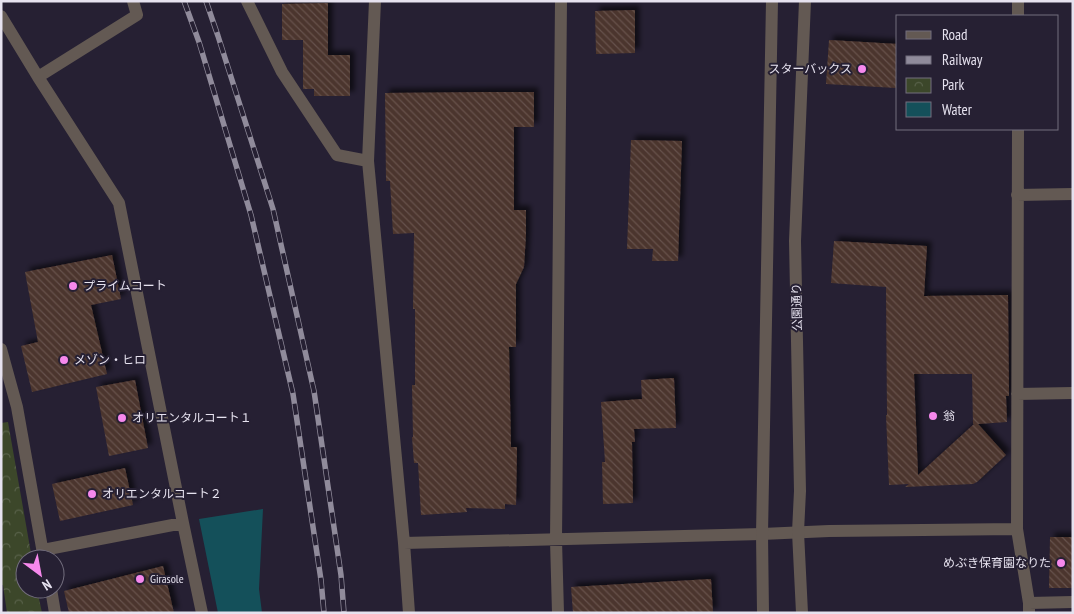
<svg xmlns="http://www.w3.org/2000/svg" width="1074" height="614" font-family="'PT Sans Narrow','Noto Sans JP',sans-serif">
	<style>
		.park { fill: url(#park-crowns) }
		.water { fill: #14505a }
		.building { fill: url(#building-back-hatch); fill-rule: evenodd; filter: url(#shadow) }
		.lines { fill: none; stroke-linecap: round; stroke-linejoin: round }
		.minor { stroke: #635953; stroke-width: 12 }
		.tertiary { stroke: #635953; stroke-width: 12 }
		.rail-casing { stroke: #908b9b; stroke-width: 5.5 }
		.rail { stroke: #262033; stroke-width: 4; stroke-dasharray: 11; stroke-linecap: butt }
		.poi-dot { fill: #f688ec; stroke: #262033; stroke-width: 2 }
		.labels { text-anchor: middle; stroke-width: 4; stroke-linejoin: round; paint-order: stroke }
		.poi-label { font-size: 12px; fill: #e6e2ef; stroke: #262033; text-anchor: start }
		.street-label { font-size: 12px; fill: #e6e2ef; stroke: #262033 }
	</style>
	<defs>
		<pattern id="park-crowns" width="20" height="18" patternUnits="userSpaceOnUse" patternTransform="scale(1.25)"><rect width="20" height="18" fill="#3c472a"/><path d="M2 6a3 3 0 1 1 6 0M12 15a3 3 0 1 1 6 0" fill="none" stroke="#586149"/></pattern>
		<pattern id="building-back-hatch" width="6" height="6" patternUnits="userSpaceOnUse" patternTransform="scale(1.25)"><rect width="6" height="6" fill="#4c352d"/><path d="M-1 5l2 2M0 0l6 6M5-1l2 2" fill="none" stroke="#66524c"/></pattern>
		<filter id="shadow"><feDropShadow dx="4.5" dy="-4.5" stdDeviation="2.5" flood-color="#0009"/></filter>
	</defs>
	<rect width="100%" height="100%" fill="#262033"/>
	<!-- park -->
	<path class="park" d="M8 422 32 559H25V589H37L42 613H7L3 585H1V423Z"/>
	<!-- water -->
	<path class="water" d="M263 509 259 589 262 613H218L199 519Z"/>
	<!-- building -->
	<path class="building" d="M328 3V55H350V96H314V89H303V40H282V4Z
		M635 10V53L596 54 595 11Z
		M829 40 898 44 896 88 826 84Z
		M490 92H534V127H514V210H526V234L524 267 516 284V347H509L511 447H517L516 505 505 504V509L466 508 467 512 421 515 418 463H414L412 437H413L412 385H415V309H413L414 233 393 234 390 181H386L385 93Z
		M631 140 682 141 678 261H652L653 249H627Z
		M834 241 927 246 924 296 1008 295 1009 396H1006L1007 422 978 424 1006 455 977 482 973 484 905 487 909 484 889 485 886 415H887L886 287 831 283ZM914 374H972L973 424H974L918 475Z
		M112 255 121 299 91 305 107 374 32 392 21 346 38 342 25 272Z
		M674 378 676 428 634 429 635 442H632L633 503 603 504 602 462H605L601 402 642 399 641 380Z
		M135 380 148 448 109 456 96 387Z
		M125 468 133 505 60 521 52 484Z
		M1050 537H1073V588H1049Z
		M163 566 174 613H69L64 591Z
		M711 579 713 613H573L571 587Z"/>
	<g class="lines">
		<!-- minor -->
		<path class="minor" d="M247 1 282 72 337 155 368 161
			M375 1 368 161 404 543 409 613
			M1 16 38 77 119 203 183 523 202 613
			M1018 16V1
			M38 77 137 15 133 1
			M1018 129 1017 529 1029 603V613
			M1017 195 1073 194
			M1 349 17 407 44 559
			M1017 394 1073 393
			M404 543 762 534 829 531 1017 529
			M43 550 183 523
			M51 589 55 613
			M1029 603 1073 602
			M558 613 556 540 561 1"/>
		<!-- tertiary -->
		<path class="tertiary" d="M763 613 762 534 772 1
			M802 613 798 532 800 491 795 241 805 1"/>
		<defs>
			<path id="rail" d="M184 1 199 42 251 215 293 394 321 580 324 613
				M206 1 218 36 273 209 314 391 341 575 344 613"/>
		</defs>
		<!-- rail casing -->
		<use href="#rail" class="rail-casing"/>
		<!-- rail -->
		<use href="#rail" class="rail"/>
	</g>
	<!-- markers -->
	<g class="poi-dot">
		<circle cx="862" cy="69" r="5"/>
		<circle cx="73" cy="286" r="5"/>
		<circle cx="64" cy="360" r="5"/>
		<circle cx="933" cy="416" r="5"/>
		<circle cx="122" cy="418" r="5"/>
		<circle cx="92" cy="494" r="5"/>
		<circle cx="1061" cy="563" r="5"/>
		<circle cx="140" cy="579" r="5"/>
	</g>
	<g class="labels">
		<!-- poi labels -->
		<g class="poi-label">
			<text x="852" y="73" text-anchor="end">スターバックス</text>
			<text x="83" y="290">プライムコート</text>
			<text x="74" y="364">メゾン・ヒロ</text>
			<text x="943" y="420">翁</text>
			<text x="132" y="422">オリエンタルコート１</text>
			<text x="102" y="498">オリエンタルコート２</text>
			<text x="1051" y="567" text-anchor="end">めぶき保育園なりた</text>
			<text x="150" y="583">Girasole</text>
		</g>
		<!-- street labels -->
		<g class="street-label">
			<text transform="translate(797 307) rotate(-91)" y="4">公園通り</text>
		</g>
	</g>
	<!-- border -->
	<rect width="1074" height="614" fill="none" stroke="#e6e2ef" stroke-width="5"/>
	<!-- legend -->
	<rect x="896" y="15" width="162" height="115" fill="#262033" stroke="#736e7e"/>
	<rect x="906" y="31" width="25" height="8" fill="#635953" stroke="#736e7e"/>
	<text x="942" y="40" font-size="15" fill="#e6e2ef">Road</text>
	<rect x="906" y="56" width="25" height="8" fill="#908b9b" stroke="#736e7e"/>
	<text x="942" y="65" font-size="15" fill="#e6e2ef">Railway</text>
	<rect x="906" y="78" width="25" height="15" fill="url(#park-crowns)" stroke="#736e7e"/>
	<text x="942" y="90" font-size="15" fill="#e6e2ef">Park</text>
	<rect x="906" y="102" width="25" height="15" fill="#14505a" stroke="#736e7e"/>
	<text x="942" y="115" font-size="15" fill="#e6e2ef">Water</text>
	<!-- north arrow -->
	<g transform="translate(40 574) rotate(148)"><circle r="24" fill="#262033" stroke="#736e7e"/>
	<path d="M0-4L9 19L0 12L-9 19Z" fill="#f688ec"/>
	<text y="-8" font-size="14" font-weight="bold" text-anchor="middle" fill="#e6e2ef">N</text>
	</g>
</svg>
